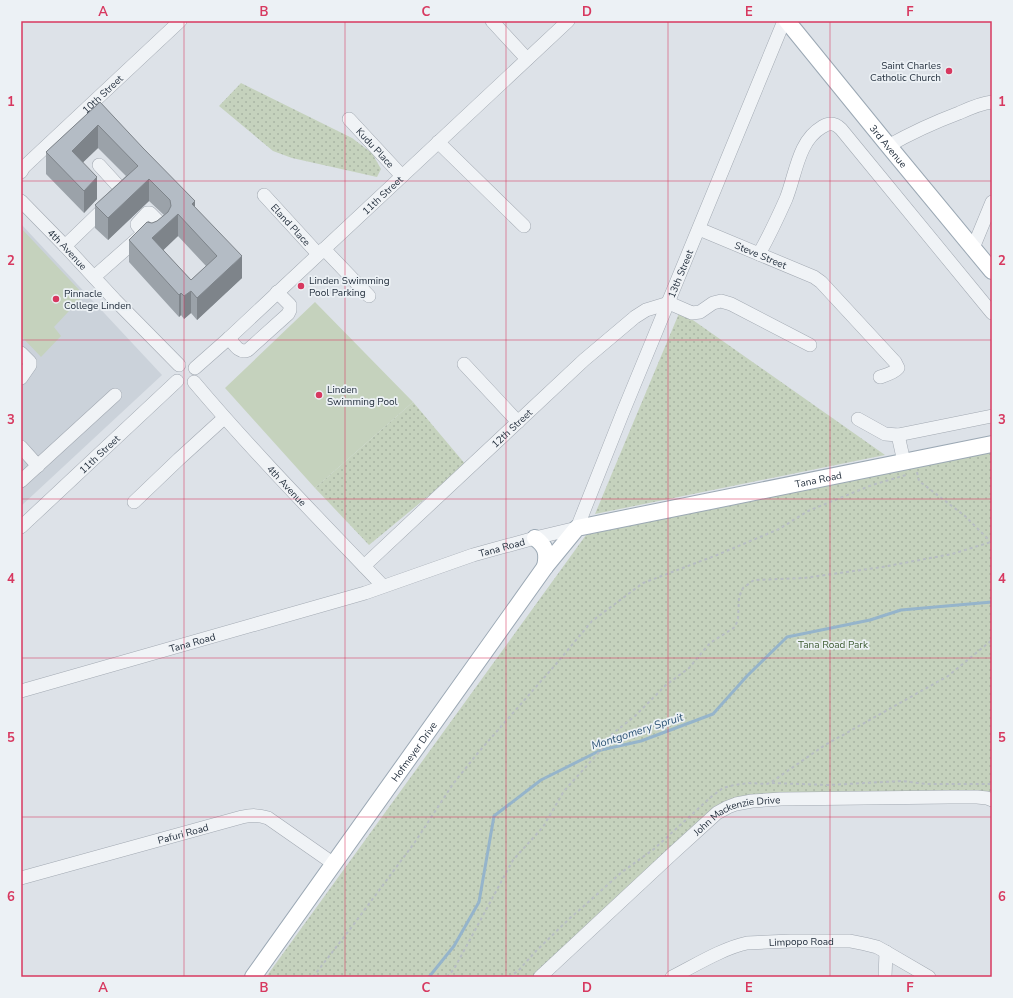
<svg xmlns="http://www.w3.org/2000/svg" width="1013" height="998" font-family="'Nunito Sans',sans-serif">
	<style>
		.built { fill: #cbd2da }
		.grass { fill: #c5d2bd }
		.park { fill: url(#park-dots) }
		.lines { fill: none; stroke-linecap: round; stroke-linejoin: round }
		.stream { stroke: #95b4cb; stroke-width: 3 }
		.minor-casing { stroke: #a2a9b2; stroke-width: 14 }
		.major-casing { stroke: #9ba8b4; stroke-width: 18 }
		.path { stroke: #b7bdc3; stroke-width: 2; stroke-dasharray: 3 3; stroke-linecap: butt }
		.minor { stroke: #f0f3f6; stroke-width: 13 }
		.major { stroke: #fff; stroke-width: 16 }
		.wall { fill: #9ba2a9; fill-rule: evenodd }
		.shaded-wall { fill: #7e848a }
		.building { fill: #b4bcc5; stroke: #7e848a; fill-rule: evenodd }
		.grid { fill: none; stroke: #d7385f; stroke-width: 1; stroke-opacity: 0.55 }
		.poi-dot { fill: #d7385f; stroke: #ecf1f5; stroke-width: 1.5 }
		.labels { text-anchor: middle; stroke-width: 3.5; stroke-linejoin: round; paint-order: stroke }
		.poi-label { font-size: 10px; fill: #25313f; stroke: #ecf1f5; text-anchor: start }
		.street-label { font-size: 10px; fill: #25313f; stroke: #ecf1f5 }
		.park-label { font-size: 10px; fill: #3e5c32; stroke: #ecf1f5 }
		.water-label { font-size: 11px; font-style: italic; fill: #2d5476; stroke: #ecf1f5 }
		.neatline { fill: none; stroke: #d7385f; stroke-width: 1.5 }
		.grid-label { font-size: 13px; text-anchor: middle; font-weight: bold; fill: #d7385f }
	</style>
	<defs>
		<pattern id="park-dots" width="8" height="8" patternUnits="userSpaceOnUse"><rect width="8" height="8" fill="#c5d2bd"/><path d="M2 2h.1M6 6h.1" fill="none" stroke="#a9b5a4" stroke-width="1.8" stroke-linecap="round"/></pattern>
	</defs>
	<rect width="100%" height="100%" fill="#dde2e8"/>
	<!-- built -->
	<path class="built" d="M21 224 162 375 21 506Z"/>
	<!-- grass -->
	<path class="grass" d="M21 228 84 295 54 327 61 336 41 357 21 336Z
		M315 302 413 402 315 488 225 388Z"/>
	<!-- park -->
	<path class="park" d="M241 83 352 138 372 153 381 169 377 177 292 158 273 151 219 106Z
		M680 311 885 455 595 514Z
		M413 402 466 465 369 545 315 488Z
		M992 451V804L990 802H756L720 813 547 977H266L586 535 915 465Z"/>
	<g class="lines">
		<!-- stream -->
		<path class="stream" d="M429 977 454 946 479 902 494 816 541 780 601 750 641 741 713 714 747 676 787 637 870 620 901 610 992 602"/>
		<defs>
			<g id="minor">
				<path d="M492 21 527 59"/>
				<path id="s1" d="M349 119 402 176"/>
				<path d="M438 142 524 226"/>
				<path d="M888 146C911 133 935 122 959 113 970 108 981 103 992 102"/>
				<path id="s2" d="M21 172 24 167 180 21"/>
				<path id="s3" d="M264 195 318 254"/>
				<path id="s4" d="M21 201 65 246 115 300 179 365"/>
				<path id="s5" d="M699 229 814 277 821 282 895 362 898 368C894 373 886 375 880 377"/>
				<path d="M65 246 119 194 120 190V188L99 165"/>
				<path d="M973 248 992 202"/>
				<path d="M324 249 369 296"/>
				<path d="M759 254C769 236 778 217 786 199 796 174 798 141 822 127 830 122 835 123 841 129L992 313"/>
				<path d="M94 277 144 233 137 225V224L147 213H150L163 226V228L157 234"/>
				<path d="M229 338C234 344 239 354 248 350L288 314 290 310V305L277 292"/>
				<path d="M21 353 30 362V365L21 378"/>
				<path d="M464 364 518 422"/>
				<path id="s6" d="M195 368 229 338 568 21"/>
				<path id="s7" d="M194 382C254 453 319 519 383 586"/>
				<path d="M858 419 885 434 898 435 992 416"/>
				<path d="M898 435 904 462"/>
				<path d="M21 447 38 466"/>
				<path d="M21 481 115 395"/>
				<path d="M134 502 179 459 224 418"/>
				<path id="s8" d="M21 527 177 381"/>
				<path id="s9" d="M364 566 584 360 635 317 646 310 669 303 692 313 700 312 713 303 721 301 731 304 810 345"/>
				<path id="s10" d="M21 691 365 593 473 555 535 538 577 528 623 412 784 21"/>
				<path id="s11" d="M21 878 242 817C252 815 258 815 268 818L334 864"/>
				<path id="s12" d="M540 977 672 854 717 813 728 807 736 804 752 801 781 799 949 797H977L987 798 992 800"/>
				<path id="s13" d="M672 977C694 966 723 948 747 943L791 941H850L865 944 877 947 886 952 929 977"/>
				<path d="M885 977 886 952"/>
			</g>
			<g id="major">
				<path id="s14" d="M787 21 887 144 992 271"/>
				<path d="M535 538C546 546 548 553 545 567"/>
				<path id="s15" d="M253 977 545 567 577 528 992 444"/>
			</g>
		</defs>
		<!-- minor casing -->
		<use href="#minor" class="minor-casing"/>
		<!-- major casing -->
		<use href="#major" class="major-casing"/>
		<!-- path -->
		<path class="path" d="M917 472 919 481 965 516 991 542
			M772 783 828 785 902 781 926 784H992
			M313 977 354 924 415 842 453 784 477 754 556 664 592 621 643 583 717 555 779 529 808 511 872 485 906 475
			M447 977 454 969 513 860 543 827 564 791 601 750 611 735 635 716 666 685 689 668 710 643 735 627 738 619 739 597 743 588 754 580 804 578 882 567 952 554 991 542
			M509 977 518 971 536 951 568 920 622 872 654 849 711 797 723 788 734 785 749 783 766 784 770 783 825 745 948 676 992 640"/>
		<!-- minor -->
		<use href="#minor" class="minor"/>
		<!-- major -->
		<use href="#major" class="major"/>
	</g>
	<!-- wall -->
	<path class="wall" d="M100 102 195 207 242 278 197 320 191 313 184 319 181 315 179 317 129 262V240L152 223 157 221 164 215 149 201 108 240 95 228V205L126 176 98 148 83 162 97 199 84 213 46 174V152ZM178 236 206 266 191 280 163 250Z"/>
	<!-- shaded-wall -->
	<path class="shaded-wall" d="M98 125V148L72 173V151Z
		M97 177V199L84 213V191Z
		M149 179V201L108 240V218Z
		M195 201V223L192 204Z
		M178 214V236L152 261V238Z
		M242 256V278L197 320V298Z
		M191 291V313L184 319V296Z
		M181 293V315L179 317V295Z"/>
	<!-- building -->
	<path class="building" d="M100 102 143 148 195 201 192 204 242 256 197 298 191 291 184 296 181 293 179 295 129 240 147 222 152 223 157 221 168 212 171 206 170 200 149 179 108 218 95 205 138 166 98 125 72 151 97 177 84 191 46 152ZM178 214 217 256 191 280 152 238Z"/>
	<!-- grid -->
	<path class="grid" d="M184 21V977M345 21V977M506 21V977M668 21V977M830 21V977M21 181H992M21 340H992M21 499H992M21 658H992M21 817H992"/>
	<!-- markers -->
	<g class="poi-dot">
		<circle cx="949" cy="71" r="4"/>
		<circle cx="301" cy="286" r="4"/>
		<circle cx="56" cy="299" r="4"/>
		<circle cx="319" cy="395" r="4"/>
	</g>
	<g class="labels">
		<!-- poi labels -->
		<g class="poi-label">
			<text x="941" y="69" text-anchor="end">Saint Charles<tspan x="941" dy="12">Catholic Church</tspan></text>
			<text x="309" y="284">Linden Swimming<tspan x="309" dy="12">Pool Parking</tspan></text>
			<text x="64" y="297">Pinnacle<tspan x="64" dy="12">College Linden</tspan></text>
			<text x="327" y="393">Linden<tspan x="327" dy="12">Swimming Pool</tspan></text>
		</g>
		<!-- street labels -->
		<g class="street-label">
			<text dy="4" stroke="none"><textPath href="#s2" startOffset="113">10th Street</textPath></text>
			<text dy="4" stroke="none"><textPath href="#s14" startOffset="161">3rd Avenue</textPath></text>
			<text dy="4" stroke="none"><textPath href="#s1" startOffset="39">Kudu Place</textPath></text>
			<text dy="4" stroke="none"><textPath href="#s6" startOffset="255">11th Street</textPath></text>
			<text dy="4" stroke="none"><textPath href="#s3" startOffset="40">Eland Place</textPath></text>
			<text dy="4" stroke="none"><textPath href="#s4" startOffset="67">4th Avenue</textPath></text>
			<text dy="4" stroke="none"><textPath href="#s5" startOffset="67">Steve Street</textPath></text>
			<text dy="4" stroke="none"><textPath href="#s10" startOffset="854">13th Street</textPath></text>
			<text dy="4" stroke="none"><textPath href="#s9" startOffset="202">12th Street</textPath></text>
			<text dy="4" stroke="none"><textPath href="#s8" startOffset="107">11th Street</textPath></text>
			<text dy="4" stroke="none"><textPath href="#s15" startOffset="800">Tana Road</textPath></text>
			<text dy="4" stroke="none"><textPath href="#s7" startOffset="139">4th Avenue</textPath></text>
			<text dy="4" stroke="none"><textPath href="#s10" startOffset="502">Tana Road</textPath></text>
			<text dy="4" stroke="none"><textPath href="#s10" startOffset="178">Tana Road</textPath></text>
			<text dy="4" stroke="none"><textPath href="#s15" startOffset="277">Hofmeyer Drive</textPath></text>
			<text dy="4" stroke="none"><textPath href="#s12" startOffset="259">John Mackenzie Drive</textPath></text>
			<text dy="4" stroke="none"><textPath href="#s11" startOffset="168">Pafuri Road</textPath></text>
			<text dy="4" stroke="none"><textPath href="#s13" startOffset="137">Limpopo Road</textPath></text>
		</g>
		<!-- park labels -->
		<g class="park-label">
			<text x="833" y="648">Tana Road Park</text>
		</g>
		<!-- water labels -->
		<g class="water-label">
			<text transform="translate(637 731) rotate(-18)" y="4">Montgomery Spruit</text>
		</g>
	</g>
	<!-- border -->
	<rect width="1013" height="998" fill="none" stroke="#ecf1f5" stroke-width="44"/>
	<rect x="22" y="22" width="969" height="954" class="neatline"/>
	<g class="grid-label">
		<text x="103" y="16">A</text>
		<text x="264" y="16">B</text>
		<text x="426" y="16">C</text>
		<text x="587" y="16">D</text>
		<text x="749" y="16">E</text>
		<text x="910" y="16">F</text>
		<text x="11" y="106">1</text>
		<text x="1002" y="106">1</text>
		<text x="11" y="265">2</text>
		<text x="1002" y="265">2</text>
		<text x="11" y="424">3</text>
		<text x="1002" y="424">3</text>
		<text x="11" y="583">4</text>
		<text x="1002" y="583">4</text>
		<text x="11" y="742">5</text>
		<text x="1002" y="742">5</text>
		<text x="11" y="901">6</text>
		<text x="1002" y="901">6</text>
		<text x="103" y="992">A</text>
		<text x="264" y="992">B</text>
		<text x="426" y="992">C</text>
		<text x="587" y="992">D</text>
		<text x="749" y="992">E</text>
		<text x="910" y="992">F</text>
	</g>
</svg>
